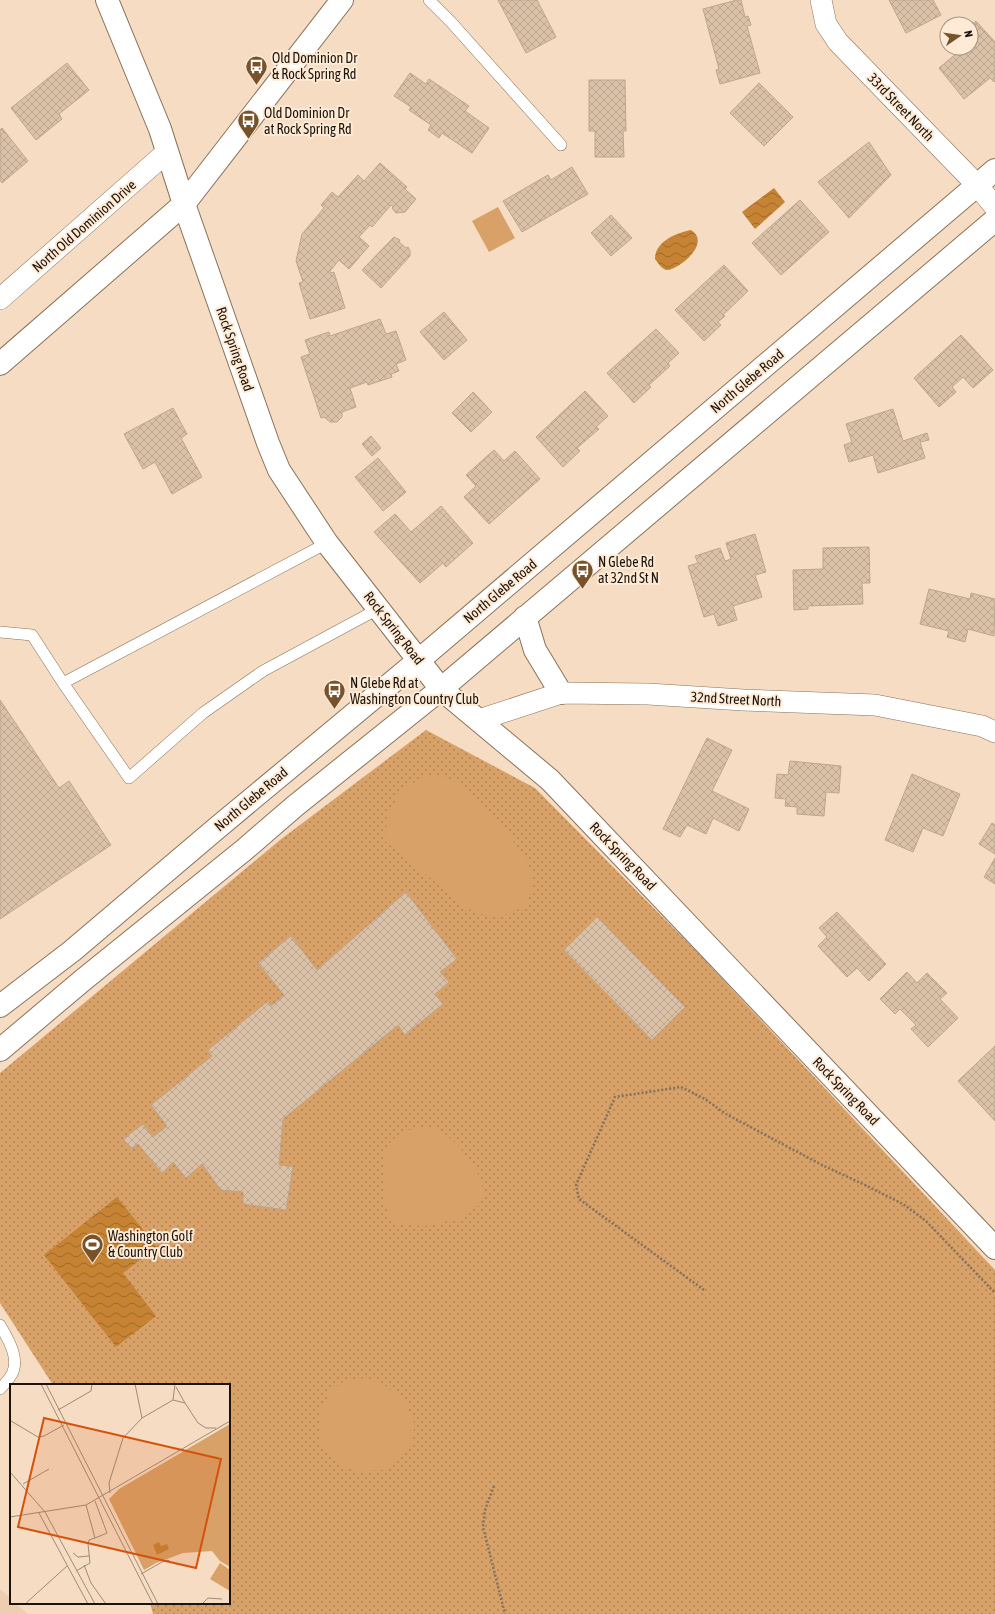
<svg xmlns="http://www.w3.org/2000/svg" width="995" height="1614" font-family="'Asap Condensed',sans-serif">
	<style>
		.built { fill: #edceb0 }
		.grass { fill: url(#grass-dots) }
		.park { fill: #d7a168 }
		.water { fill: url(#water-waves) }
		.building { fill: url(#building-cross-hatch); stroke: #bea58d }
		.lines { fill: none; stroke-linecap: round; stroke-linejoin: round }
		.service-casing { stroke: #89725b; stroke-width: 12 }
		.minor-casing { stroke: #89725b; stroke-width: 22 }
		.tertiary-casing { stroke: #89725b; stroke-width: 24 }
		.primary-casing { stroke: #89725b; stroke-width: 24 }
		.path { stroke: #827261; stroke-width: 2.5; stroke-dasharray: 2 2; stroke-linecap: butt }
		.service { stroke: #fff; stroke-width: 11 }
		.minor { stroke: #fff; stroke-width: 21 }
		.tertiary { stroke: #fff; stroke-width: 22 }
		.primary { stroke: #fff; stroke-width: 22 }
		.labels { text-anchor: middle; stroke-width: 4; stroke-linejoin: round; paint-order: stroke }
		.poi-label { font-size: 14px; fill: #1c130a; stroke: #feead5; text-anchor: start }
		.street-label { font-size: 14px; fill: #1c130a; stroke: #feead5 }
		.inset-road { fill: none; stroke: #9e8c78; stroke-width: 1 }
		.view { fill: #d4520c; fill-opacity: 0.15; stroke: #d4520c; stroke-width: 2 }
		.inset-edge { fill: none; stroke: #1c130a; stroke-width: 2 }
	</style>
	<defs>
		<pattern id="grass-dots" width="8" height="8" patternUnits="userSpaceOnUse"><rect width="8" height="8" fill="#d7a168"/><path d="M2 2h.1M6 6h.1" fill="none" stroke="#ae8254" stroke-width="1.8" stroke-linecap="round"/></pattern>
		<pattern id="water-waves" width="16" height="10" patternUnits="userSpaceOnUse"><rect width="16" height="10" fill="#c58333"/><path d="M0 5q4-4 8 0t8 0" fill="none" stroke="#9f6a29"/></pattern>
		<pattern id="building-cross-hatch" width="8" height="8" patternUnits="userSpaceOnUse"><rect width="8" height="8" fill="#dac1a8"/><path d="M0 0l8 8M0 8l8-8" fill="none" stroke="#baa58f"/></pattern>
	</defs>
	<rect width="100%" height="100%" fill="#f5dcc2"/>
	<!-- built -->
	<path class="built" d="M0 1589 11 1599V1603H15L28 1614H0Z"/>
	<!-- grass -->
	<path class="grass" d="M426 730 535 788 698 953 995 1270V1614H153L150 1603H229V1385H53L0 1303V1073L280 840Z"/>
	<!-- park -->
	<path class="park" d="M498 207 515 238 489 252 472 221Z
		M422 777C429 777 439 776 446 778 471 784 520 844 529 867 535 881 531 892 526 906L509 914 487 916 466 908 385 841 387 816 400 792Z
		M426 1127 442 1131 460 1147 480 1177 484 1193 480 1205 459 1219 425 1226 401 1225C397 1222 390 1217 388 1212 382 1203 381 1153 388 1145 400 1131 408 1129 426 1127Z
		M365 1378 384 1385 405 1401 415 1425 411 1443 401 1458 384 1470 358 1471 339 1466 321 1444 319 1415 329 1393 345 1380Z"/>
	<!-- water -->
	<path class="water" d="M774 188 785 202 755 229 742 212Z
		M691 230C713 244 675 272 666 270 661 268 658 263 655 259 655 241 677 233 691 230Z
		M117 1197 157 1247 123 1273 156 1316 116 1347 44 1255Z"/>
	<!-- building -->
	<path class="building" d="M498 0H537L556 37 526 53Z
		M737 0H741L745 17 748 16 751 25 747 26 760 73 720 84 716 70 719 69 703 9Z
		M889 0H933L941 15 906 33Z
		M976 21 995 42V81L994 82 990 78 964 99 939 68 963 48H971V25Z
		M67 63 89 90 59 114 62 119 36 140 11 108Z
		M410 73 426 84 429 79 469 106 465 111 489 128 472 153 442 133 439 138 428 130 431 125 409 110 411 107 394 96Z
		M589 80H625L626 131H623L624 157H595V131H589Z
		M759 83 793 117 764 146 730 113Z
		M2 128 28 161 2 183 0 180V130Z
		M869 142 891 175 849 218 818 182Z
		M380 163 407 187 405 189 416 199 405 212 396 213 392 208 393 207 391 205 372 227 370 225 359 237 369 246 349 269 339 260 330 271 331 273 334 272 345 308 310 319 299 283 303 282 296 261 302 234 324 208 321 205 332 192 338 197 358 175 364 181Z
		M572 167 588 194 522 232 503 201 548 175 551 180Z
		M800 200 829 232 781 275 752 243Z
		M611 215 632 238 611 256 591 233Z
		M394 237 400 240 399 242 406 248 408 247 410 251V256L381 288 362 270Z
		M724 265 748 291 723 315 725 316 718 322 721 325 704 341 675 310Z
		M444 312 467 340 444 360 420 332Z
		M380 319 386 334 396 331 406 360 396 364 399 371 391 374 392 377 368 385 367 382 350 388 356 407 342 412V417L337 422H330L324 417 321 418 301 357 310 354 305 340 329 332 330 336Z
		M656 329 679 353 668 363 670 366 649 385 651 387 634 403 607 373Z
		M961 335 993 370 973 388 963 377 952 387 956 392 939 407 914 378Z
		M585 391 608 416 596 427 599 429 577 448 580 451 563 467 536 437Z
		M473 392 492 412 471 432 452 413Z
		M173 408 187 434 181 438 202 477 172 494 155 462 143 469 124 434Z
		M893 409 903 441 927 433 929 440 920 442 925 458 878 473 873 455 849 462 844 445 852 442 846 424Z
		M371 436 381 448 372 456 362 444Z
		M494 450 504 461 515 451 540 479 489 524 464 497 476 486 466 475Z
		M378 458 406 492 383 511 355 477Z
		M441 506 473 543 446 567 443 563 420 583 374 532 395 514 411 532Z
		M755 534 766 572 755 575 762 597 733 606 737 620 718 626 714 614 704 617 688 566 698 563 695 556 720 548 725 561 731 559 726 543Z
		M869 547 870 583H862L863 604 808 606V609L794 610 793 570 823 569V548Z
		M929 589 970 599 971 593 995 599 994 636 968 629 965 642 947 637 949 631 920 624Z
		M0 700 59 788 69 781 111 845 0 919Z
		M707 738 732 750 712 791 749 809 739 831 713 818 706 834 687 825 680 837 663 829Z
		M790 761 841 766 839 793 826 792 824 816 797 814V807L785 806 786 799 775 798 777 774 788 775Z
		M912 774 960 794 943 836 923 828 913 852 885 840Z
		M992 823 995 825V854L979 844Z
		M995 858V884L984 877Z
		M406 892 457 959 440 972 449 982 435 994 443 1004 405 1035 398 1025 283 1119 279 1165 293 1167 286 1210 243 1204V1192L221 1190 202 1164 186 1178 173 1162 162 1173 138 1144 132 1149 123 1139 143 1124 153 1137 167 1126 151 1105 212 1056 208 1050 268 1001 271 1006 284 995 258 963 291 936 317 970Z
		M837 912 886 964 869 981 857 968 847 977 818 946 827 937 819 928Z
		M597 917 685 1007 652 1040 564 950Z
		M907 972 917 983 927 973 947 993 940 999 958 1018 928 1047 911 1029 916 1025 900 1009 895 1014 880 999Z
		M995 1046V1121L958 1081Z"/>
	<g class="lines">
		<defs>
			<path id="service" d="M429 0 451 22 561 145
				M327 543 63 683 129 778 203 713 263 671 378 609
				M0 632 32 635 63 683
				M0 1325C8 1339 20 1358 12 1374 9 1379 4 1385 0 1389"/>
			<path id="minor" d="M821 0 826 24 838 42 977 185 995 207
				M0 299 167 152
				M479 720 561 693 648 694 743 700 875 705 982 726 995 732"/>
			<path id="tertiary" d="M107 0 160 129 184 204 268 443 279 470 327 543 441 689 550 780 995 1248"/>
			<path id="primary" d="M0 364 184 204 342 0
				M525 617 535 650 561 693
				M0 1006 72 951 217 828 419 660 995 170
				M0 1050 83 980 244 850 295 806 441 689 995 220"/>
		</defs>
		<!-- service casing -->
		<use href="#service" class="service-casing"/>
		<!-- minor casing -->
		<use href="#minor" class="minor-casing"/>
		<!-- tertiary casing -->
		<use href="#tertiary" class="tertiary-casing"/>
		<!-- primary casing -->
		<use href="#primary" class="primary-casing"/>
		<!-- path -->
		<path class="path" d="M704 1290 579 1199 576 1185 615 1097 681 1087 705 1099 726 1114 822 1165 863 1184 903 1204 926 1221 995 1293
			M494 1486 485 1510 483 1527 505 1614"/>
		<!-- service -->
		<use href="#service" class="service"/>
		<!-- minor -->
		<use href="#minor" class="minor"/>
		<!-- tertiary -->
		<use href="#tertiary" class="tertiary"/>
		<!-- primary -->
		<use href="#primary" class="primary"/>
	</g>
	<!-- icons -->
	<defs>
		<symbol id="bus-pin" viewBox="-11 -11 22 30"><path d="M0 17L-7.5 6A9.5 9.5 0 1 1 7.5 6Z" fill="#77532c" stroke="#feead5"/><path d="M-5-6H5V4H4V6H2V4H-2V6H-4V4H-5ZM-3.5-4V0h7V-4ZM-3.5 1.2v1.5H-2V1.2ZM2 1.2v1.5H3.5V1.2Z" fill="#fff"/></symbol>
		<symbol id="stadium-pin" viewBox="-11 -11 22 30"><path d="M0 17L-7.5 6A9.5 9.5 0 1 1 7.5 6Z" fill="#77532c" stroke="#feead5"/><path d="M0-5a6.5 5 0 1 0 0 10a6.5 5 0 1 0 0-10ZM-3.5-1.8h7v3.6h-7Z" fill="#fff"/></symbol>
	</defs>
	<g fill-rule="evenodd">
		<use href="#bus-pin" x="244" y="54" width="25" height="34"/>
		<use href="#bus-pin" x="236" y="108" width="25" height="34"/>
		<use href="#bus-pin" x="570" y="558" width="25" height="34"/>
		<use href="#bus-pin" x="322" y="678" width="25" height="34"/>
		<use href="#stadium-pin" x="80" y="1232" width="25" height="34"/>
	</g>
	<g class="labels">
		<!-- poi labels -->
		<g class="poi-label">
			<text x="272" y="63">Old Dominion Dr<tspan x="272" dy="16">&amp; Rock Spring Rd</tspan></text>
			<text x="264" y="118">Old Dominion Dr<tspan x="264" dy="16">at Rock Spring Rd</tspan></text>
			<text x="598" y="567">N Glebe Rd<tspan x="598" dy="16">at 32nd St N</tspan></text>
			<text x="350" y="688">N Glebe Rd at<tspan x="350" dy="16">Washington Country Club</tspan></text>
			<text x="108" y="1241">Washington Golf<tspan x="108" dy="16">&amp; Country Club</tspan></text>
		</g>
		<!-- street labels -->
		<g class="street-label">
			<text transform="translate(901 107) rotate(46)" y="5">33rd Street North</text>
			<text transform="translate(84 226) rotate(-41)" y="5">North Old Dominion Drive</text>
			<text transform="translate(235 349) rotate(71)" y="5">Rock Spring Road</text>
			<text transform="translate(747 381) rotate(-40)" y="5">North Glebe Road</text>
			<text transform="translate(500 591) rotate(-40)" y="5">North Glebe Road</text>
			<text transform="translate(394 628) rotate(52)" y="5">Rock Spring Road</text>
			<text transform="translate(736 699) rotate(3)" y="5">32nd Street North</text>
			<text transform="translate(251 799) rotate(-40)" y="5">North Glebe Road</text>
			<text transform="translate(623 856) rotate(46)" y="5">Rock Spring Road</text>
			<text transform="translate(846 1091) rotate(46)" y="5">Rock Spring Road</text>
		</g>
	</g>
	<!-- overview -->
	<g transform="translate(10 1384)">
		<rect width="220" height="220" fill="#f5dcc2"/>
		<path d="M220 40V183L210 177 202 167 173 169 146 179 134 186 99 115 109 105Z" fill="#d7a168"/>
		<path d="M117 107 121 109V113L111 122H108L105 114ZM143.5 126a5.5 5.5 0 1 1 11 0a5.5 5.5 0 1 1-11 0ZM168.5 139a5.5 5.5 0 1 1 11 0a5.5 5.5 0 1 1-11 0ZM210 179 220 186V207L200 195Z" fill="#d7a168"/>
		<path d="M149 158 151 162 157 160 159 165 147 171 143 161Z" fill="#c58333"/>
		<path class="inset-road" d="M31 0 143 220M36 0 148 220M125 0 132 34M165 0 163 16 175 19 188 39 196 44H206M166 3 175 19M48 26 81 7 82 0M1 37 28 53 34 52 54 41M0 88 35 128 85 220M13 100 39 85M100 109 99 99 113 54 132 34 163 16M76 121 85 154 97 149 85 117M29 129 78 220M0 133 76 121 220 37M63 169 68 173 79 172M74 181 81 199 96 220M66 187 80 179 78 160 79 156 85 154M131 190 152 178 158 176 161 179M15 220 57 182M192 220 198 214 212 215"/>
		<path class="view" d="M34 34 211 75 186 184 8 143Z"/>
		<rect width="220" height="220" class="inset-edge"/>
	</g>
	<!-- north arrow -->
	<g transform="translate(959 36) rotate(77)"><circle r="19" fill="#feead5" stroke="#a49484"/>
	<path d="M0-3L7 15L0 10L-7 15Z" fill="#77532c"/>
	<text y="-6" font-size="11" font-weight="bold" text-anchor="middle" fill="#1c130a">N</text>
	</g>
</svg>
